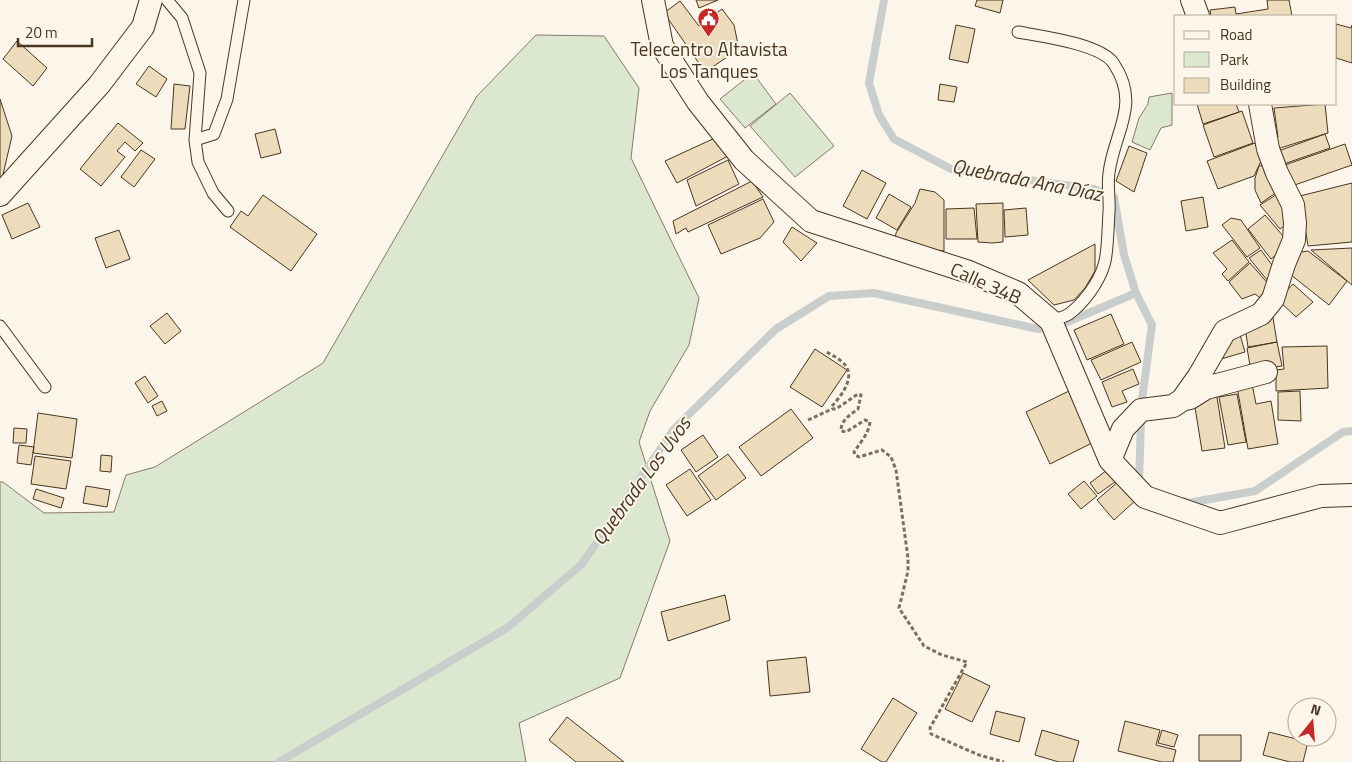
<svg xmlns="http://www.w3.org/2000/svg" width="1352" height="762" font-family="'Titillium Web',sans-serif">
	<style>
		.green { fill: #dce7d0; stroke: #887966 }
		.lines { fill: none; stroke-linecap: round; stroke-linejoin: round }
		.stream { stroke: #c9cecd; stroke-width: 8 }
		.building { fill: #ecdcbc; stroke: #4a3520 }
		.service-casing { stroke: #4a3520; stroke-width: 13 }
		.minor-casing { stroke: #4a3520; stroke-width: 24 }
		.path { stroke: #7f6f5c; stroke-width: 3; stroke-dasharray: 4 2.5; stroke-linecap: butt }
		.service { stroke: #fbf6e9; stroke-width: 11 }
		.minor { stroke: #fbf6e9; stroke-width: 22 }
		.labels { text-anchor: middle; stroke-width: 4; stroke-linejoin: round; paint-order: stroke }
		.poi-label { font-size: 19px; fill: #4a3520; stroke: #fbf6e9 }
		.street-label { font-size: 19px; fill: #4a3520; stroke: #fbf6e9 }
		.water-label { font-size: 20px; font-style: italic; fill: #4a3520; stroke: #fbf6e9 }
	</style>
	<rect width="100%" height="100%" fill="#fbf6e9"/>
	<!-- green -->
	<path class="green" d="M536 35 604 36 639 88 631 158 699 298 689 345 650 411 639 442 670 541 620 678 519 723 526 762H0V482H3L44 513 114 512 126 475 155 467 323 363 477 96Z
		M753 73 776 104 745 128 720 99Z
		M790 93 834 146 795 177 750 126Z
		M1172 93V125L1161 128 1150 150 1132 142 1139 118 1148 104 1149 97Z"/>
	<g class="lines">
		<!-- stream -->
		<path class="stream" d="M884 0 869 83 879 115 894 139 951 169 1094 189 1114 197 1124 255 1136 293 1152 325 1141 407
			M1141 419 1139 482 1141 483
			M1184 501 1188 503 1255 491 1343 432 1352 431
			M279 762 507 628 582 564 674 429 776 329 829 296 874 293 1038 329 1060 325 1136 293"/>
	</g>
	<!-- building -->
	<path class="building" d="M696 0H718L699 8Z
		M977 0H1003L1000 13 975 6Z
		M1267 0H1289L1292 16H1211L1210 10 1235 7 1236 14 1268 9Z
		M680 1 699 26 722 9 734 25 739 49 705 72 664 13Z
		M1336 24 1351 28 1352 25V63L1336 58Z
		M956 25 975 29 968 63 949 59Z
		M17 41 47 68 33 86 3 59Z
		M149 66 167 79 156 97 136 84Z
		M174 84 190 86 185 129H171Z
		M940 84 957 87 954 102 938 100Z
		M0 99 12 136 1 183H0Z
		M1197 104H1236L1239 112 1203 124Z
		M1325 104 1328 133 1274 150 1270 139 1278 137 1274 108Z
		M1242 111 1253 143 1214 157 1203 125Z
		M118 123 143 143 135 151 125 142 117 151 125 157 101 186 80 169Z
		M275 129 281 153 261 158 255 134Z
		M1325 134 1330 148 1278 166 1273 153Z
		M717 137 730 155 677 183 665 161Z
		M1255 143 1261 161 1254 176 1218 189 1207 161Z
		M1345 144 1352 165 1289 187 1282 166Z
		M1129 146 1147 153 1134 192 1116 181Z
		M141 150 155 159 134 187 121 177Z
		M728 160 739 184 696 206 687 180Z
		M1265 165 1280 190 1261 203 1255 190V178L1259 166Z
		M862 170 886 183 867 219 843 206Z
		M752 181 763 197 688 232 686 228 676 234 673 221Z
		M1352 183V242L1308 246 1300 196Z
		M920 189 935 192 944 200V251L894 245 896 233 915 203Z
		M1279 193 1290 222 1280 229 1260 205Z
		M889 194 911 207 897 230 876 218Z
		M263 195 317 234 291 271 230 227 241 211 248 216Z
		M1203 197 1208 227 1186 231 1181 201Z
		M763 199 774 222 760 238 721 254 708 225Z
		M28 203 40 227 12 239 2 215Z
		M1003 203V242L992 243 978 242 976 204Z
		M974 208 977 239H946V209Z
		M1026 208 1028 235 1005 237 1004 210Z
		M1265 215 1290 244 1271 259 1248 229Z
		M1231 218 1241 220 1260 248 1247 257 1222 225Z
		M792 227 817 243 801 261 783 242Z
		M119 230 130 259 106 268 95 238Z
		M1232 240 1249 262 1228 281 1222 274 1227 269 1213 253Z
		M1095 244V271L1085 288 1074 300 1054 305 1028 280Z
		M1352 248V285L1311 250Z
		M1261 250 1277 272 1267 280 1249 258Z
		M1308 251 1347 281 1329 305 1286 271 1295 253Z
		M1250 263 1271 287 1263 300 1255 294 1242 299 1229 282Z
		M1293 284 1313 302 1296 317 1278 300Z
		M1272 312 1277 342 1248 347 1245 327Z
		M167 313 181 331 165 344 150 326Z
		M1111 314 1124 344 1087 360 1074 330Z
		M1239 331 1245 352 1221 359 1229 334Z
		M1132 342 1141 362 1101 380 1091 360Z
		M1277 342 1282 366 1251 371 1247 348Z
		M1327 346 1328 388 1276 391V370L1284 369 1282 347Z
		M815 349 847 370 822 407 790 387Z
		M1133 369 1139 384 1122 391 1127 402 1112 407 1102 382Z
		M145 376 158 396 148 403 135 383Z
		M1251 379 1256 404 1271 401 1278 444 1248 449 1236 381Z
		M1073 389 1098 440 1050 464 1026 412Z
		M1300 391 1301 421 1278 420V392Z
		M1237 394 1246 442 1228 445 1219 397Z
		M1217 397 1225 448 1202 451 1194 401Z
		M162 401 167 411 157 416 152 406Z
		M791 409 813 438 761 476 739 447Z
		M38 413 77 419 72 458 33 453Z
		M14 428 27 429 26 443H13Z
		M703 435 718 457 696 472 681 450Z
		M19 445 34 447 31 465 17 463Z
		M728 454 746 478 716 500 698 476Z
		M101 455 112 456 111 472 100 471Z
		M35 456 71 461 66 489 31 484Z
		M690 469 711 500 687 516 666 485Z
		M1107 470 1115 482 1098 494 1090 483Z
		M1084 481 1097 496 1081 509 1068 494Z
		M1119 481 1136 500 1114 520 1097 500Z
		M86 486 110 490 107 507 83 503Z
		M36 489 64 498 61 508 33 499Z
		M725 595 730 620 668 641 661 612Z
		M806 657 810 692 770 696 767 661Z
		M963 673 990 686 972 722 945 709Z
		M893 698 917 713 886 762H882L861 749Z
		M996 711 1025 718 1019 742 990 734Z
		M567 717 624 762H576L549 740Z
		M1125 721 1160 730 1156 745 1176 750 1173 762H1162L1118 751Z
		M1042 730 1079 741 1073 762H1059L1035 755Z
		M1162 730 1178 735 1174 747 1158 743Z
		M1269 732 1308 742 1303 762H1290L1263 755Z
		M1199 735H1241V761H1199Z"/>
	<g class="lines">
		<defs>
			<path id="service" d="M167 0 182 18 200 73 195 140 198 162 213 193 228 211
				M1018 32C1040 36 1102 44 1114 64 1141 105 1114 132 1109 173 1107 186 1110 199 1109 212 1108 225 1108 253 1104 265 1099 282 1084 303 1069 314 1064 317 1057 319 1051 321
				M195 140 214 134 227 99 244 0
				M0 326 45 387"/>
			<path id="minor" d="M653 0 662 46 698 102 744 160 811 221 969 272 1018 293 1051 321 1110 460 1145 497 1220 523 1321 496 1352 495
				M1192 0 1198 16
				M0 195 99 85 143 27 151 0
				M1185 399 1190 398 1206 388 1266 372
				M1110 460 1123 429 1141 410 1173 406 1182 400 1199 376 1225 331 1261 314 1273 299 1284 264 1294 240 1295 223 1293 205 1277 173 1268 149 1260 104"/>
		</defs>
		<!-- service casing -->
		<use href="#service" class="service-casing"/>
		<!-- minor casing -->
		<use href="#minor" class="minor-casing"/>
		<!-- path -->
		<path class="path" d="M827 352C831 355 837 357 841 361 858 374 843 394 832 406V409
			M808 420 832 409H836L858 394 861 395 858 409C850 415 841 420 841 431L846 432 865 420 870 422C869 433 860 443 854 452L855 455 859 457 882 450 891 457 896 470 908 558V571L899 608 924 646 942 655 967 662 930 728 931 734 979 755 1004 762"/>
		<!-- service -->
		<use href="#service" class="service"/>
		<!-- minor -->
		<use href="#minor" class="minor"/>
	</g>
	<!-- icons -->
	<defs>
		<symbol id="civic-pin" viewBox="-11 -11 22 30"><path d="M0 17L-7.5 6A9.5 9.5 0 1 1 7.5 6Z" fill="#c62828" stroke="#fbf6e9"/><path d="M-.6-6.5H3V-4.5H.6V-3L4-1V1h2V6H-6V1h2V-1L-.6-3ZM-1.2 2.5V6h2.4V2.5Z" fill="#fff"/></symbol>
	</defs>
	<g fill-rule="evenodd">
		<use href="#civic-pin" x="696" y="6" width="25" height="34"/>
	</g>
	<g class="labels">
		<!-- poi labels -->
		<g class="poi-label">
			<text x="709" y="56">Telecentro Altavista<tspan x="709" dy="22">Los Tanques</tspan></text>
		</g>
		<!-- street labels -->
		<g class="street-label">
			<text transform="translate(986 283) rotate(24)" y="7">Calle 34B</text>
		</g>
		<!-- water labels -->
		<g class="water-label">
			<text transform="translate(1027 180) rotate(11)" y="7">Quebrada Ana Díaz</text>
			<text transform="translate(641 481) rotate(-54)" y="7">Quebrada Los Uvos</text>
		</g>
	</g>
	<!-- legend -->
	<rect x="1174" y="15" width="162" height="90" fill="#fbf6e9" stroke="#b4a999"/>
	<rect x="1184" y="31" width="25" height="8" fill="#fbf6e9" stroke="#b4a999"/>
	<text x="1220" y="40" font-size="15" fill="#4a3520">Road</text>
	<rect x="1184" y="52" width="25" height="15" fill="#dce7d0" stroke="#b4a999"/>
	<text x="1220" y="65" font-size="15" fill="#4a3520">Park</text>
	<rect x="1184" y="78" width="25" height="15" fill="#ecdcbc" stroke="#b4a999"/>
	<text x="1220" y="90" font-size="15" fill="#4a3520">Building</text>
	<!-- north arrow -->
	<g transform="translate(1312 722) rotate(17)"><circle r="24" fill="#fbf6e9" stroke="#b4a999"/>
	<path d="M0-4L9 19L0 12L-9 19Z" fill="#c62828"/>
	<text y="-8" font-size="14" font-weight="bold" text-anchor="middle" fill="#4a3520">N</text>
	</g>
	<!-- scale -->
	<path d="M18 38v8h74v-8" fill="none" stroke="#4a3520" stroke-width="2.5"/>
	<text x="25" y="38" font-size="15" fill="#4a3520" stroke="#fbf6e9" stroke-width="4" paint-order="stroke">20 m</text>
</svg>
